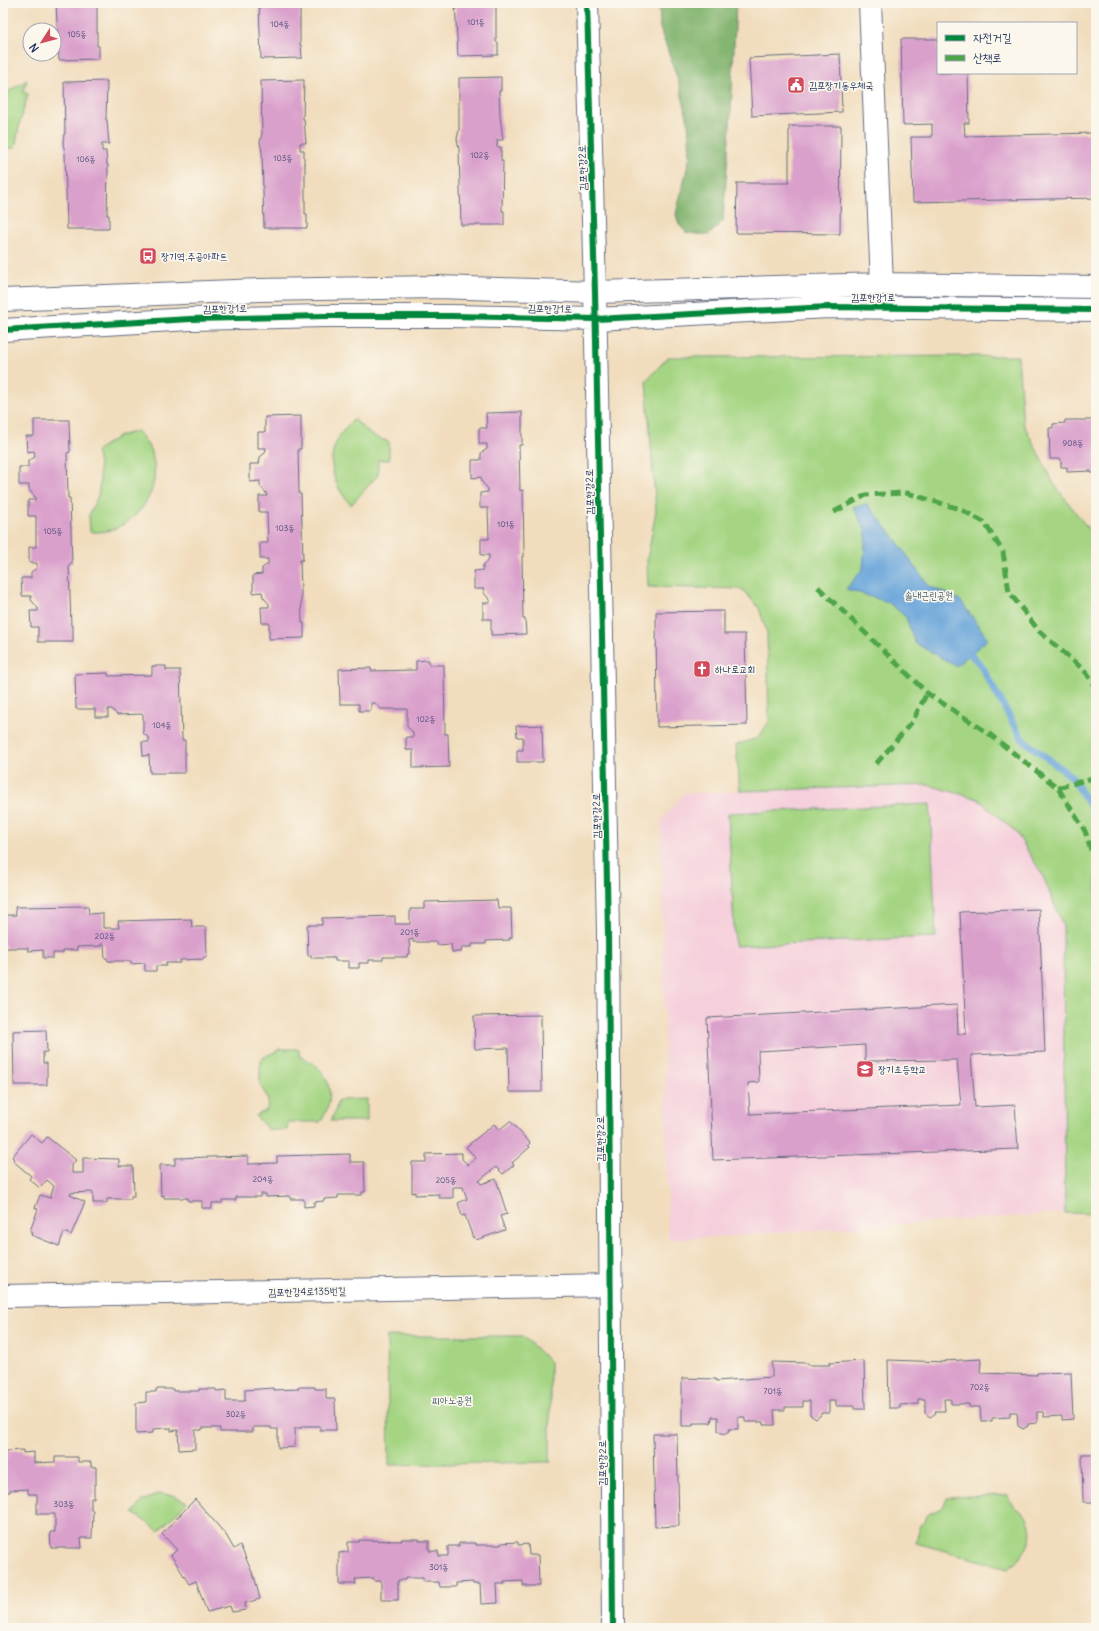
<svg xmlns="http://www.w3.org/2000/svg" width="1099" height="1631" font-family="Delius,'Poor Story',sans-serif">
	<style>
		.built { fill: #f5cfdb }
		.green { fill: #a5d583; stroke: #608270 }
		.forest { fill: #84b671; stroke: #507268 }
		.water { fill: #69a5da; stroke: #426a9c }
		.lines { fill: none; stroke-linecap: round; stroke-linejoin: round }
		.stream { stroke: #69a5da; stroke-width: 7 }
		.building { fill: #daa0cc; fill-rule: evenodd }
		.minor-casing { stroke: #666c7f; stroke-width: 24 }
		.minor { stroke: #fff; stroke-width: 22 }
		.quiet { stroke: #4fa44a; stroke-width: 5; stroke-dasharray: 10 5; stroke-linecap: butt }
		.cycleway-casing { stroke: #fbf7ec; stroke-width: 8 }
		.cycleway { stroke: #00873e; stroke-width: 6 }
		.labels { text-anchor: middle; stroke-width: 3.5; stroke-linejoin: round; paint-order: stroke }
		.number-label { font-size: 8px; fill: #4b4b7a }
		.poi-label { font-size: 10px; fill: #1b2f5e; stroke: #fbf7ec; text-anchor: start }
		.street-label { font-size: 10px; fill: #1b2f5e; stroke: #fbf7ec }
		.park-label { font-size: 10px; fill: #3e5867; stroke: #fbf7ec }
	</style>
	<rect width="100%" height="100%" fill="#fbf7ec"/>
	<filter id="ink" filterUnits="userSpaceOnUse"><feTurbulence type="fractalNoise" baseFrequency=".025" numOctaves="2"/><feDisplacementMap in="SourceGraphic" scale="8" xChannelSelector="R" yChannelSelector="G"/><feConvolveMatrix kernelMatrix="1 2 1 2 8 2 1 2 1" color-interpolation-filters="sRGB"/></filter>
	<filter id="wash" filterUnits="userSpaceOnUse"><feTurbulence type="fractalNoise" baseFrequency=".012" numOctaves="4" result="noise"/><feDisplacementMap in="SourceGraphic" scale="16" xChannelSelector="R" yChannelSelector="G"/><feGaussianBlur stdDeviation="0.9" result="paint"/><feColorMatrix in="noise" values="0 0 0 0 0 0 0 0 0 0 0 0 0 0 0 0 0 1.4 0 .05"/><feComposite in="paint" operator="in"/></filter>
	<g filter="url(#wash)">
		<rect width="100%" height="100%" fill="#f1ddbd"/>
		<!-- built -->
		<path class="built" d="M929 785 978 799 1016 832 1042 874 1063 926 1065 1213 668 1240 661 821 684 793Z"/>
		<!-- green -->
		<path class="green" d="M27 80 23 92 28 94 20 122 15 148H3V95Z
			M1018 356 1023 423 1054 484 1096 539V1214L1065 1213 1063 926 1042 874 1016 832 978 799 928 785 740 791 736 745 758 738 769 722 767 633 759 608 742 589 648 587 647 560 656 511 646 381 668 357Z
			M354 419 371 435 389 442V460H378V475L351 505C325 477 325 445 354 419Z
			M138 431C143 438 148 444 151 452 163 484 144 517 114 529 107 532 97 532 90 532L89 515 98 496 100 482 99 464 96 451 119 436Z
			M930 804 936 937 735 946 728 813Z
			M279 1049H299V1056C329 1067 339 1095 320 1122H288L287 1130H269L255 1116 267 1110 268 1098 260 1085V1062C264 1054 273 1055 279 1049Z
			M367 1099V1121H331L336 1109 338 1100Z
			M387 1336H523L550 1362V1462L389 1465Z
			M158 1494 173 1495 187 1502 159 1531 133 1513 143 1501Z
			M1008 1495C1010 1506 1016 1507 1023 1514 1037 1527 1030 1548 1018 1561 1015 1564 1011 1564 1008 1568L916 1543 920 1526 925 1522 927 1515 943 1507 947 1497Z"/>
		<!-- forest -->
		<path class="forest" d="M659 3H736L731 112 723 221 709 235 687 233 679 225 676 214 690 156 688 121 679 83 660 28Z"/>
		<!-- water -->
		<path class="water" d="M867 504 891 533 929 586 960 600 988 639 956 666 915 643 906 617 888 602 846 589 863 569 866 532 853 507Z"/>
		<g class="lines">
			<!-- stream -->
			<path class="stream" d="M965 649 980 664 1022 739 1071 776 1096 815"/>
		</g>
		<g id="blocks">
			<!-- building -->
			<path class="building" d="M56 3H97V46H99V59L59 60Z
				M259 3H300V45H301L302 58 261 59Z
				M455 3H496V42H498V55L458 56Z
				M901 39H938V73H968L969 123H964L965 136 1096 133V198L913 202 911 137H932V124L903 125Z
				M840 54 842 112 752 116 749 58Z
				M501 77V91H499L500 116 503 140H497V147H501V161H503L502 211H504V225H461L459 149 457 139 459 130V78Z
				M304 80 303 119H304L306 143H300V150H304V164H305V214H307V228H264L262 152 260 142 262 133 261 81Z
				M107 81 106 120H107L109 144H102V151H106L107 165H108L107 215H109V229H67L65 153 63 143 64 134H65L64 82Z
				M789 126H841L840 234 736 233 737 183H789Z
				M522 412V445H519L520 491 523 490 524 556H522L523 619H525L526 634 491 635V619H483V603H490V600L484 593V589H474V571L483 570V565L489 560V555H481V539H489L488 508H480V493L488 492V489L482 482 481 477 472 478V460H481V453L487 449V444H479V428H487L486 413Z
				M301 416V449H298L299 494H301L303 560H300L302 623H304V638L269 639V623H262L261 607H269V604L263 597 262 592 253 593V575L262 574V568L268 564V559H260V543H268L267 512H259V496H267L266 493 260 486V481L250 482V464H259L260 457 265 453 266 448H258V432H265V417Z
				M34 420H69L70 452 67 453 68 498H70L72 564H69L71 626H73V642H38V627H31L30 611H38V608L31 600V596H22L21 578H31V572L37 568V563H29V547H36V516H28V500H35V497L29 490V485H19V467H28V461L35 457 34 451 27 452 26 436H34Z
				M1065 420H1096V473H1091V471L1067 472V467H1061V459H1050L1049 428H1053V424L1065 423Z
				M724 611V634H745L747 725 657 727 656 612Z
				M429 660V665H444L445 734H448L449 767 413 768V750H406V737H413V732L407 727V709H381L375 703H371V711H359V704H340L339 669 371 668V671L416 670V661Z
				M152 666H166V670H180L182 740H185V773H150L149 755 143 756 142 742H149V738L143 733V714L117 715 112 709H108V717H95V709H76L75 674 108 673V676L152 675Z
				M542 725 543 762H517V750H523V737H517L516 726Z
				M497 900 498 908H511L512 938H509L510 940 486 941V944H472V947H462L461 952H452L451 944 437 945V942H413V939L409 940 410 954H407V957H383V960H369V963H359V968H349V961H335V958H311V955L308 956 307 925H322V918L395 916V924H410V909H424V902Z
				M88 906 89 914 103 913V928H119L118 921 191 919 192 927H206L207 957H204V959L180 960V963H166V966H156V971H145V963L131 964V961H108L107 958H105L104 944H101V946L77 947V950H63V953H53V958H43V950L28 951V948H5V945H3V915H16L15 907Z
				M1039 909 1045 1052 971 1055 975 1107 1015 1105 1018 1149 713 1160 707 1018 957 1005 958 1034H966L960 912ZM865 1045V1061L957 1060 961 1105 750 1114 748 1083 759 1082 758 1051Z
				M541 1015 542 1092H509L508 1048 475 1049 474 1016Z
				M46 1030 47 1052H43V1063H47V1085H14L13 1031Z
				M510 1121 530 1143 528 1145 530 1147 512 1163 514 1165 503 1174 496 1167 479 1181 481 1184 496 1179 507 1214 500 1216 505 1230 476 1240 475 1237 473 1238 465 1215 462 1216 458 1203 467 1199 463 1187H453V1198H439V1194L415 1195V1192L412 1193V1162H426V1154L462 1153V1159L468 1165 476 1158 466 1147 494 1124 499 1130Z
				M31 1134 42 1143 47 1137 76 1160 72 1165V1173H83V1158L119 1159V1166H133L134 1196H131V1199H107V1203H93V1192L71 1193 70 1195 85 1202 71 1235 64 1232 59 1246 31 1235 32 1232 30 1231 38 1209 35 1208 40 1195 50 1198 54 1186 47 1180 40 1188 29 1179 31 1176 13 1161 14 1159 12 1157Z
				M350 1154V1162H364L365 1192H362V1195H338V1198L324 1199V1201L314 1202V1206L304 1207V1199H290V1196L266 1197V1194H260V1197H236V1200H222V1203H212V1208H202V1201H188V1198H164V1195L161 1196 160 1165H175V1158L248 1156V1164L277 1163V1156Z
				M981 1359 980 1373 1037 1375V1373L1071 1372 1073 1419 1062 1420V1416L1044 1417 1043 1412H1037V1423L1028 1424V1426L1023 1429 1018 1426 1017 1412H1010V1417L992 1418V1421H981L980 1407H969V1404H951V1399H944L945 1411H935L936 1413 930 1417 925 1413V1399H918V1404L900 1405V1408H889L888 1360 945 1362 944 1361Z
				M864 1361 865 1409H854V1406H836V1401H829V1413H821V1415L816 1419 810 1415V1401H803V1407H785V1410H774L775 1425H763V1422H745V1417H738V1429H729V1431L724 1434 718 1431V1417H712L711 1423H693V1426H682V1378L716 1379V1381L772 1377V1362L808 1363V1365H830L829 1363Z
				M298 1387H315V1389H326V1399H335L336 1430H320V1426H302V1428H295V1447L278 1448V1429H271V1427H253V1432H220V1428H202V1430H195V1449L179 1450 178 1430 171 1431V1428L153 1429V1433L136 1434V1403L146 1402V1392H156V1389H173V1391H199V1389H216V1391L226 1390V1401H245V1390L273 1388V1390L299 1389Z
				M653 1434H677L679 1526 655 1527Z
				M23 1450V1453L34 1452V1463L55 1462V1457H78V1462H91V1467H96V1485H94V1498H91V1510H93L92 1538H81L82 1548H51L50 1532H55V1514H37V1494H28V1489L10 1490V1492H3V1453H6V1451Z
				M1082 1454H1096V1498H1094V1502H1083Z
				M195 1499 226 1535 234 1549 240 1545 255 1579 260 1599 245 1603 246 1610 232 1612 230 1606 207 1612 196 1581 189 1584 171 1555 177 1550 162 1534Z
				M401 1539H419V1541H429V1551H438L439 1556H448V1546H459V1543H475L476 1545H501V1543L518 1542V1545L528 1544 529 1555H538L539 1586H523V1581L504 1582 505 1584H497L498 1603 481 1604 480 1584H473V1582L456 1583V1587H440L439 1582H423V1578H405V1580H398V1600H381V1581H374V1578L355 1579 356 1584H339V1553L348 1552V1542H359V1540L402 1541Z"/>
		</g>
	</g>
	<g filter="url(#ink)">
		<use href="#blocks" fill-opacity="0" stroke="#666c7f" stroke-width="1"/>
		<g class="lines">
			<defs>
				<path id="minor" d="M587 3 595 292 608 932 613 1628
					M870 3 882 284
					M3 300 260 290 437 287 595 292 882 284 1096 287
					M3 330 190 319 324 316H451L596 319 829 307 1096 310
					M3 1296 611 1285"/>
			</defs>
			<!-- minor casing -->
			<use href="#minor" class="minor-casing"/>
			<!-- minor -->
			<use href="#minor" class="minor"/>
			<!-- quiet -->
			<path class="quiet" d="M834 512 866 495 907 493 960 509 984 522 1003 552 1009 592 1039 631 1085 671 1096 687
				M818 587 927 693 988 733 1058 788 1085 831 1096 865
				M876 764 912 722 927 693
				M1058 788 1096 777
				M1093 1233 1096 1229"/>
			<defs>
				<path id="cycleway" d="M587 3 595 292 608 932 613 1628
					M3 330 190 319 324 316H451L596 319 829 307 1096 310"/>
			</defs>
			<!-- cycleway casing -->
			<use href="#cycleway" class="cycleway-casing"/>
			<!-- cycleway -->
			<use href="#cycleway" class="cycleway"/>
		</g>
	</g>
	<!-- icons -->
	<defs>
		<symbol id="civic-square" viewBox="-11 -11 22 22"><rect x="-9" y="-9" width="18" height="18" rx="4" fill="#d1495b" stroke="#fbf7ec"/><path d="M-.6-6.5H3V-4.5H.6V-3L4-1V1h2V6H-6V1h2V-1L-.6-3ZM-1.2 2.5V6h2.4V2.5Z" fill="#fff"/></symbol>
		<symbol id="bus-square" viewBox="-11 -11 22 22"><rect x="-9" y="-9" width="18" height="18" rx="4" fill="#d1495b" stroke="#fbf7ec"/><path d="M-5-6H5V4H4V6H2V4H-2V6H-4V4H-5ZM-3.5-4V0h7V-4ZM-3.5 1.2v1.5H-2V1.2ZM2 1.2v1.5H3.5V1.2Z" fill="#fff"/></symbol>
		<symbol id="church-square" viewBox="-11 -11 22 22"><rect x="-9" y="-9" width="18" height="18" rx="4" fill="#d1495b" stroke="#fbf7ec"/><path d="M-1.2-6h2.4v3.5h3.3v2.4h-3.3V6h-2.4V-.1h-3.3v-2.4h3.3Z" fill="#fff"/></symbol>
		<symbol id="school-square" viewBox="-11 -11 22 22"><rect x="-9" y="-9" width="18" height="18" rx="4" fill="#d1495b" stroke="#fbf7ec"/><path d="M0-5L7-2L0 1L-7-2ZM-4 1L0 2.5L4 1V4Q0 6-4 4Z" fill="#fff"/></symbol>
	</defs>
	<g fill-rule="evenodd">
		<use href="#civic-square" x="786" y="75" width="20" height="20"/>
		<use href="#bus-square" x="138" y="246" width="20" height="20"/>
		<use href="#church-square" x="692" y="659" width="20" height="20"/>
		<use href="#school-square" x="855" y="1059" width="20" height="20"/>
	</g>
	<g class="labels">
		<!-- number labels -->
		<g class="number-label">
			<text x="476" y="25">101동</text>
			<text x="280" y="27">104동</text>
			<text x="77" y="37">105동</text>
			<text x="480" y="158">102동</text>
			<text x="283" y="161">103동</text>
			<text x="86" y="162">106동</text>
			<text x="1073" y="446">908동</text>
			<text x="506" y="527">101동</text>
			<text x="285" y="531">103동</text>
			<text x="53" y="534">105동</text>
			<text x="426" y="722">102동</text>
			<text x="162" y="728">104동</text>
			<text x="410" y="935">201동</text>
			<text x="105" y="939">202동</text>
			<text x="263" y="1182">204동</text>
			<text x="446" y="1183">205동</text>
			<text x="980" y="1390">702동</text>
			<text x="773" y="1394">701동</text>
			<text x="236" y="1417">302동</text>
			<text x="64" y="1507">303동</text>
			<text x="439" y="1570">301동</text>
		</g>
		<!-- poi labels -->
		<g class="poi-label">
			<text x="809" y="89">김포장기동우체국</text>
			<text x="161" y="260">장기역.주공아파트</text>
			<text x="715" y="673">하나로교회</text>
			<text x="878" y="1073">장기초등학교</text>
		</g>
		<!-- street labels -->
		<g class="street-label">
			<text transform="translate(582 168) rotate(-92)" y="4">김포한강2로</text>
			<text x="873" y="301">김포한강1로</text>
			<text transform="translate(225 308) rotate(-1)" y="4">김포한강1로</text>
			<text transform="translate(550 308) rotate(1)" y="4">김포한강1로</text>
			<text transform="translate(589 492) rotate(-91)" y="4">김포한강2로</text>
			<text transform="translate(596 816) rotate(-91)" y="4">김포한강2로</text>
			<text transform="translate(600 1139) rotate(-90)" y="4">김포한강2로</text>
			<text transform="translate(307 1291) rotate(-1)" y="4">김포한강4로135번길</text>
			<text transform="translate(602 1463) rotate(-90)" y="4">김포한강2로</text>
		</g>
		<!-- park labels -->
		<g class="park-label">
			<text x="929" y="599">솔내근린공원</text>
			<text x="452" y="1404">피아노공원</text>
		</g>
	</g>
	<!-- margin -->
	<rect width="1099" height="1631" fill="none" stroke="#fbf7ec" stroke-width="16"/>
	<!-- legend -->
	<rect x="937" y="22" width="140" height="52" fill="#fbf7ec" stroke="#a1a7b3"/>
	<rect x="945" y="35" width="20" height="6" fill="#00873e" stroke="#a1a7b3"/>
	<text x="973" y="42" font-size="12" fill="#1b2f5e">자전거길</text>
	<rect x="945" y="55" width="20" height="6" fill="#4fa44a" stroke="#a1a7b3"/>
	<text x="973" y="62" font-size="12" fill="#1b2f5e">산책로</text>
	<!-- north arrow -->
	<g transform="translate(42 42) rotate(234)"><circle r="19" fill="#fbf7ec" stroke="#a1a7b3"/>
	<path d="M0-3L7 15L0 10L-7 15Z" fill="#d1495b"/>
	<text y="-6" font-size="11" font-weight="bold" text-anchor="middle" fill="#1b2f5e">N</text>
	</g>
</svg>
